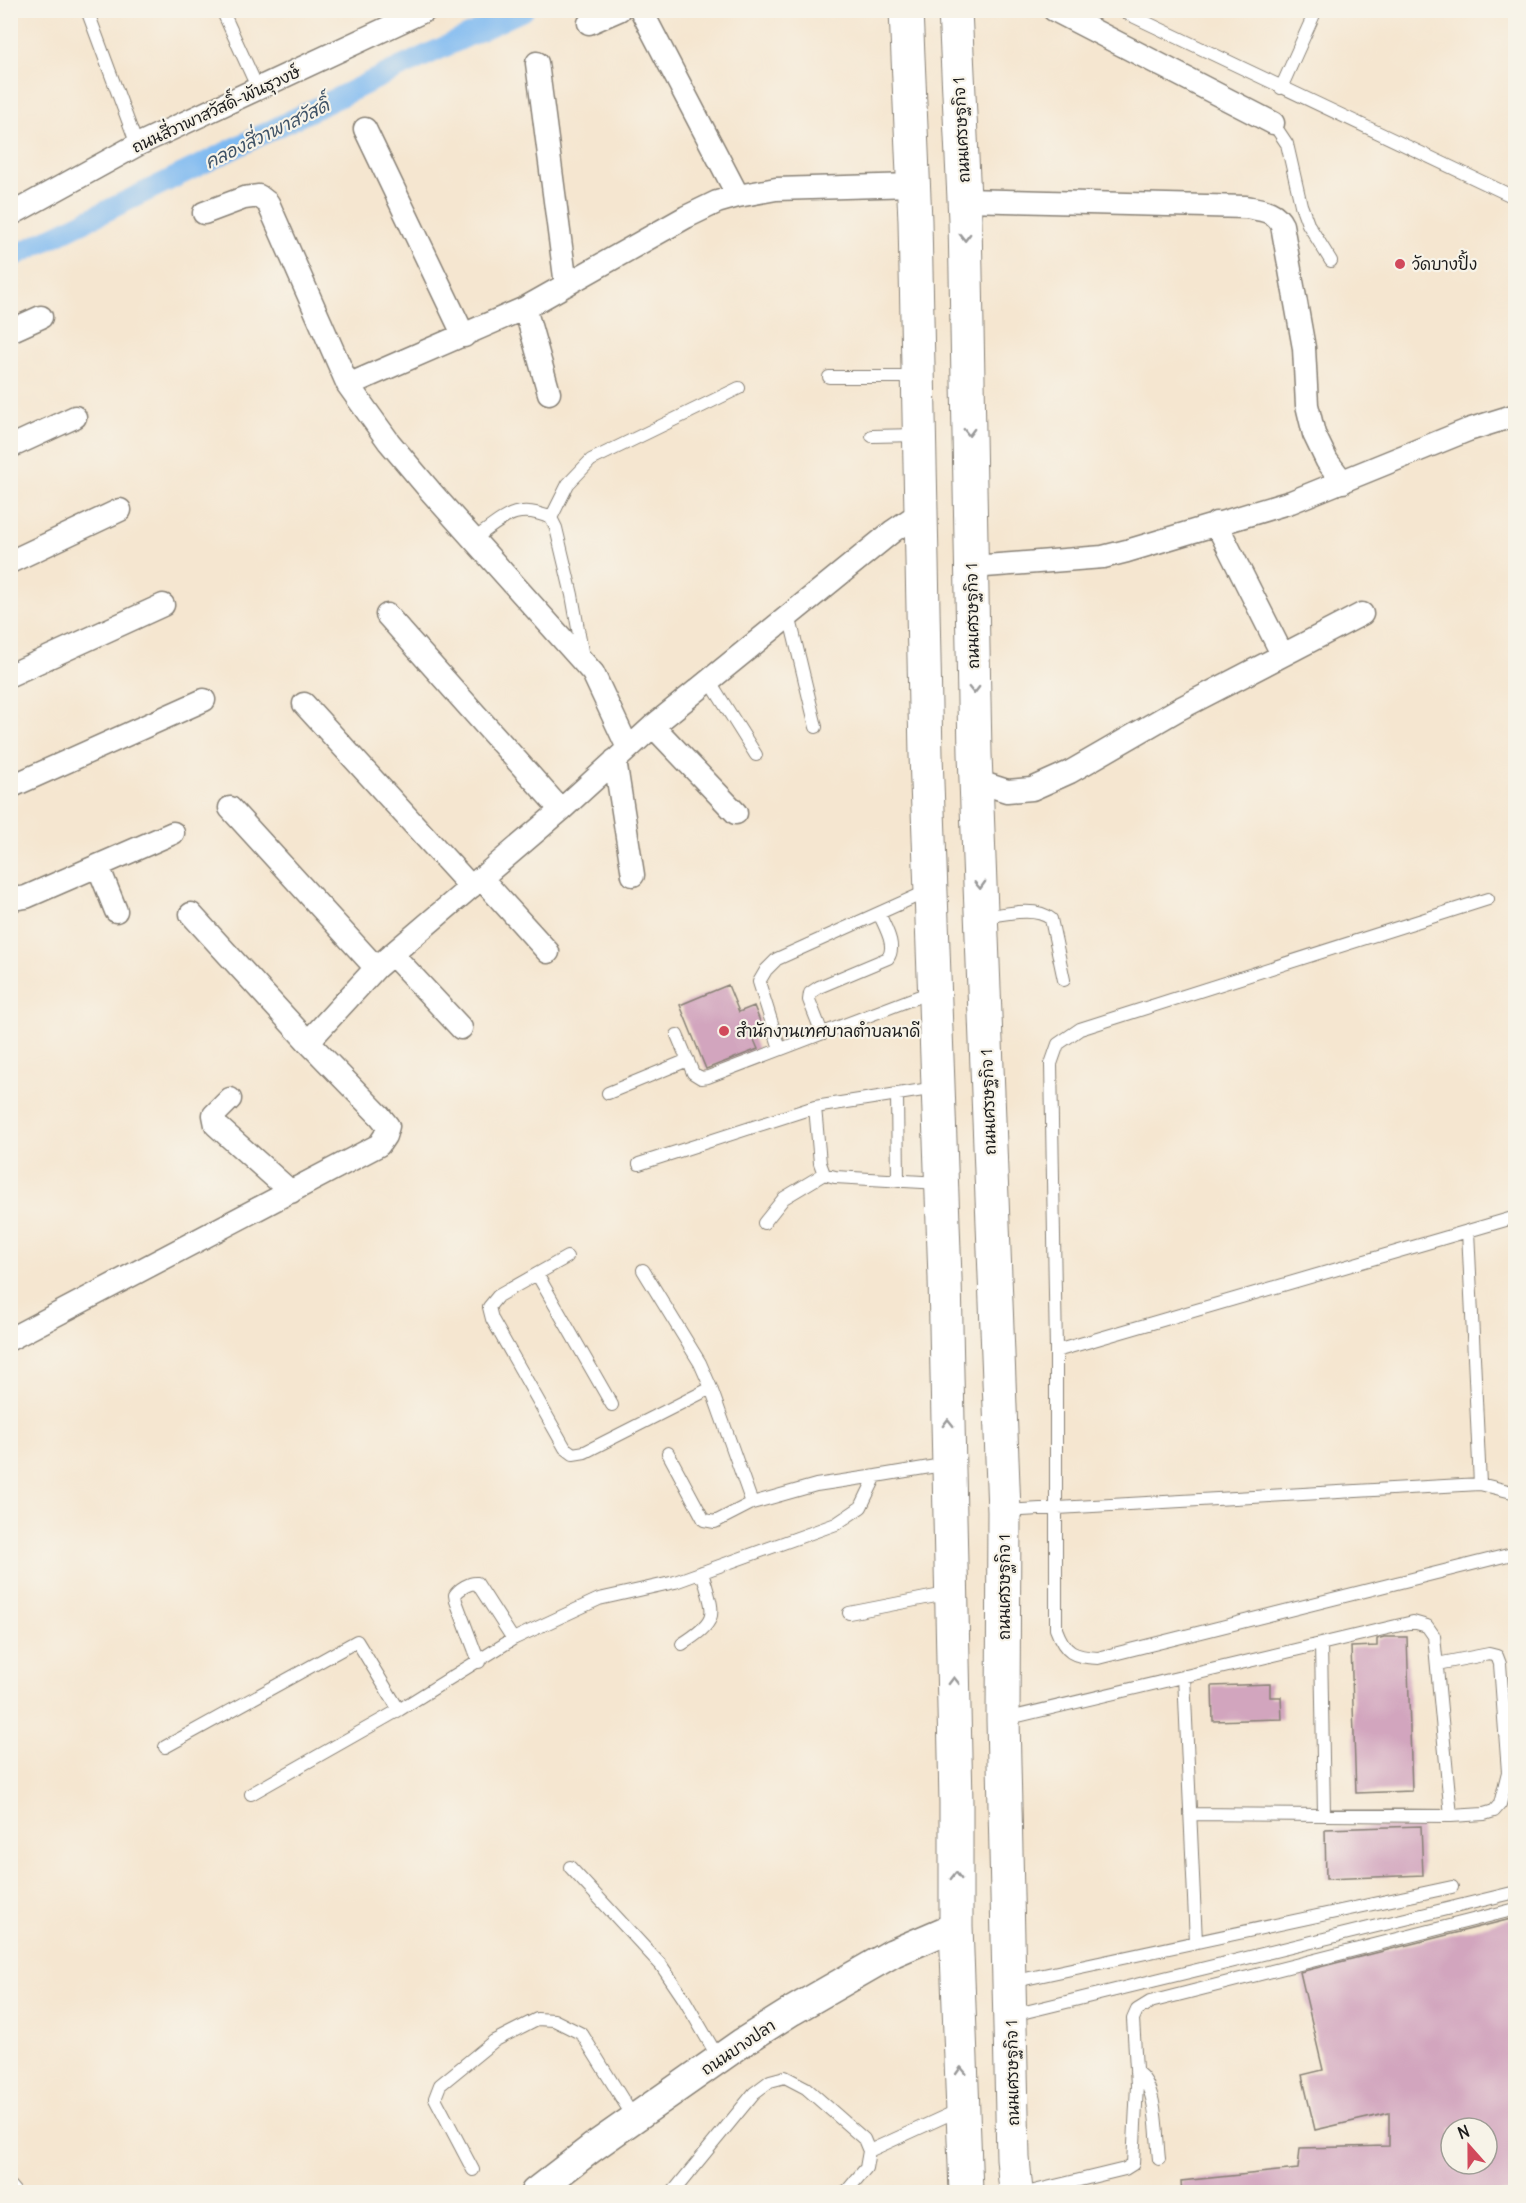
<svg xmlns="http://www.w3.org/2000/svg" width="1526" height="2203" font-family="Delius,'Playpen Sans Thai',sans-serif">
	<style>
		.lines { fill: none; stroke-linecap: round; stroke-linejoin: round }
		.canal { stroke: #7fbaf1; stroke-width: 21 }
		.building { fill: #d2a5be; fill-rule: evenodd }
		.service-casing { stroke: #888176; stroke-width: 14 }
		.minor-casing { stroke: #888176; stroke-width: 25 }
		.tertiary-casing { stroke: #888176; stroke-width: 31 }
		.primary-casing { stroke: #888176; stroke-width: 35 }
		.service { stroke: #fff; stroke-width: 12 }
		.minor { stroke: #fff; stroke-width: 22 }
		.tertiary { stroke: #fff; stroke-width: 28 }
		.primary { stroke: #fff; stroke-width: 33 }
		.oneway { stroke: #999 }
		.poi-dot { fill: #d1495b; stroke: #f7f3e8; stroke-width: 2 }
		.labels { text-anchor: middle; stroke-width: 4.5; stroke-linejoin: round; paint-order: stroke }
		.street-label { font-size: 16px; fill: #1c1c1c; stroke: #f7f3e8 }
		.poi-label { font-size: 16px; fill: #1c1c1c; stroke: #f7f3e8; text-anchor: start }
		.water-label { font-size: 18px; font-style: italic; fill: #3f5367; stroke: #f7f3e8 }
	</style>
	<rect width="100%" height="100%" fill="#f7f3e8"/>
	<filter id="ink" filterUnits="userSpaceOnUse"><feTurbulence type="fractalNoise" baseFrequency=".0167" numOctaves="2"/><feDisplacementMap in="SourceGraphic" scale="12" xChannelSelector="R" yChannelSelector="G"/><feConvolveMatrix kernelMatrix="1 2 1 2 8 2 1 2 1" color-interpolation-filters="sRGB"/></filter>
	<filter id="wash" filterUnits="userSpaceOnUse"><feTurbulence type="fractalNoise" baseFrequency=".008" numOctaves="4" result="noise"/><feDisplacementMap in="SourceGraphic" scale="24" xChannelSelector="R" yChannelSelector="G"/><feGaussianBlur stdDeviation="1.35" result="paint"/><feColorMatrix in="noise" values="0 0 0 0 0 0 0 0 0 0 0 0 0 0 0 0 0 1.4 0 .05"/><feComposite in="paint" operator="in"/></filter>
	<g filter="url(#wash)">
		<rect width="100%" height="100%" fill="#f5e6d0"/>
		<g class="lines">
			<!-- canal -->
			<path class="canal" d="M10 258 388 73 524 10"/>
		</g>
		<g id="blocks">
			<!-- building -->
			<path class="building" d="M728 985 739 1012 754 1006 763 1029 751 1033 758 1049 706 1069 680 1005Z
				M1384 1637H1407L1412 1791 1356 1793 1351 1647 1377 1646V1639Z
				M1270 1684V1697H1281L1282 1719 1213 1721 1212 1686Z
				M1421 1826 1423 1875 1326 1879 1325 1829Z
				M1515 1918V2193H1182L1181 2181 1298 2169 1300 2148 1389 2146V2113L1315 2130 1302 2075 1323 2070 1300 1972ZM1451 2128H1487V2164H1451Z"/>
		</g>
	</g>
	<g filter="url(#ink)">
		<use href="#blocks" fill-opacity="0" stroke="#888176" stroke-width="1.5"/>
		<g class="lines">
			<defs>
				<path id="service" d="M87 10 137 145
					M222 10 258 89
					M1120 10 1516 198
					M1281 88 1316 10
					M1273 123 1287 144 1301 205 1308 224 1331 261
					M829 377H918
					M872 436 918 435
					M551 518 568 484 591 460 739 388
					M474 539C503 519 515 502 551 518L556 528 572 595 583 657
					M789 615 816 727
					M709 680 756 755
					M1488 899 1080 1029 1058 1044 1051 1064 1056 1351V1629C1065 1653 1073 1657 1098 1658L1516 1553
					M982 917C1002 915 1035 905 1051 919L1064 980
					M822 1033 809 1000 810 993 819 987 888 958C897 945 884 926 879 913
					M677 1035 693 1073 701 1078 708 1077 933 991
					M780 1049 759 982 766 970 777 959 928 891
					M608 1093 688 1060
					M897 1094 898 1181
					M639 1164 815 1107
					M824 1174 820 1163 815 1107 936 1088
					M764 1223 784 1198 824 1174 835 1177 940 1183
					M1468 1231 1516 1217
					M567 1257 498 1296 489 1307 492 1319 565 1448 573 1454 585 1452 711 1388 752 1503 816 1485 876 1476
					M643 1270 700 1363 711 1388
					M537 1274 612 1405
					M668 1453 704 1520 715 1522 752 1503
					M1480 1484 1516 1493
					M1006 1511 1480 1484 1468 1231 1056 1351
					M849 1613 951 1593
					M682 1644C721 1619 714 1615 702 1572
					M1321 1644 1324 1815
					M479 1662 456 1601 455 1595C459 1589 470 1582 477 1583L513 1639
					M1184 1676 1196 1942
					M1005 1719 1413 1622 1427 1626 1434 1636 1451 1816
					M165 1747 357 1641 399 1710
					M251 1794 399 1710 513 1639 599 1599 675 1582 836 1524 861 1507 876 1476 948 1464
					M1190 1814 1451 1816 1484 1814 1494 1811 1500 1804 1508 1772 1500 1664 1497 1656 1489 1654 1437 1664
					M570 1867 661 1965 684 1999 719 2059
					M1011 1982 1452 1887
					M1013 2015 1516 1892
					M1136 2072C1158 2084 1156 2136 1159 2159
					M869 2151 961 2109
					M473 2170 435 2098 440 2085 494 2041 537 2019 554 2020 582 2034 634 2118
					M10 2186 15 2192
					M673 2192 754 2093 770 2081 785 2077 806 2088 864 2139 869 2151 866 2168 846 2192
					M1030 2192 1125 2169 1133 2164 1137 2085 1133 2019 1137 2010 1150 2002 1516 1909"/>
				<path id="minor" d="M641 10 738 196
					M1054 10 1273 123
					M589 23 619 10
					M537 63 566 285
					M365 129 464 336
					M964 200 1246 207C1261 210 1275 210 1282 225L1304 348 1307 405 1314 434 1327 461 1343 482
					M204 213 244 198 259 196 268 203 348 385 389 442 432 493 593 673 628 748
					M10 215 137 145 426 10
					M525 308 549 393
					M10 331 41 317
					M348 385 525 308 686 217 717 202 738 196 776 189 914 185
					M10 447 75 417
					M1216 523 1282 654
					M10 562 120 510
					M972 567 1103 557 1127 551 1291 502 1468 430 1516 415
					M387 615 561 810
					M10 675 163 605
					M304 704 471 887
					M653 726 736 813
					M615 760 633 875
					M976 781 1007 791 1032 789 1070 772 1179 709 1362 614
					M10 787 204 700
					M230 808 376 968
					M98 866 116 911
					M481 878 548 952
					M10 895 13 899 26 897 173 833
					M392 954 461 1028
					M308 1042 376 968 561 810 653 726 893 531 921 512
					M230 1099 214 1115 216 1125 291 1192
					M10 1339 379 1145 385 1136 388 1126 380 1116 308 1042 191 914"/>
				<path id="tertiary" d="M535 2192 592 2148 743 2042 792 2011 893 1953 956 1926"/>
				<path id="primary" d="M906 10 915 221 926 755 945 1278 956 1803V1926L966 2192
					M955 10 965 220 975 754 1004 1511 1003 1719 1013 2158 1016 2192"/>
			</defs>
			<!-- service casing -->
			<use href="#service" class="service-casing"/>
			<!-- minor casing -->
			<use href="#minor" class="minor-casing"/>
			<!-- tertiary casing -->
			<use href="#tertiary" class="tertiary-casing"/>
			<!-- primary casing -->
			<use href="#primary" class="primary-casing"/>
			<!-- service -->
			<use href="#service" class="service"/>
			<!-- minor -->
			<use href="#minor" class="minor"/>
			<!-- tertiary -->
			<use href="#tertiary" class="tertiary"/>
			<!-- primary -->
			<use href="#primary" class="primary"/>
		</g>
		<!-- one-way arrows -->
		<defs><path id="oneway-chevron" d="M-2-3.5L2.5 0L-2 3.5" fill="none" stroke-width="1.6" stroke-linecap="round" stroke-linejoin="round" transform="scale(1.5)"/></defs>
		<g class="oneway">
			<use href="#oneway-chevron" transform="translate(965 237) rotate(89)"/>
			<use href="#oneway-chevron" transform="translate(969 432) rotate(89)"/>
			<use href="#oneway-chevron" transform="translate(974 690) rotate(89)"/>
			<use href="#oneway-chevron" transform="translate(980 885) rotate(88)"/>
			<use href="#oneway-chevron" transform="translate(948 1423) rotate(-91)"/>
			<use href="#oneway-chevron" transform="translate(954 1681) rotate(-91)"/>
			<use href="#oneway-chevron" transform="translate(956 1876) rotate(-90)"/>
			<use href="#oneway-chevron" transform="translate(961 2071) rotate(-92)"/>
		</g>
	</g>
	<!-- markers -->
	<g class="poi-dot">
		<circle cx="1400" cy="264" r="6"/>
		<circle cx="724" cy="1031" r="6"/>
	</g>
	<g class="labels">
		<!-- street labels -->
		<g class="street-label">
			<text transform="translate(216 109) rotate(-25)" y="6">ถนนสี่วาพาสวัสดิ์-พันธุวงษ์</text>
			<text transform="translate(961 130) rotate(-93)" y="6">ถนนเศรษฐกิจ 1</text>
			<text transform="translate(972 616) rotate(-91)" y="6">ถนนเศรษฐกิจ 1</text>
			<text transform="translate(988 1102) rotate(-92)" y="6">ถนนเศรษฐกิจ 1</text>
			<text transform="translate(1004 1587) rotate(-90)" y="6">ถนนเศรษฐกิจ 1</text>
			<text transform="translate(738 2047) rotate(-34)" y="6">ถนนบางปลา</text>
			<text transform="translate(1012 2073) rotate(-91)" y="6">ถนนเศรษฐกิจ 1</text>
		</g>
		<!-- poi labels -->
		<g class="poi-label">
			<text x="1412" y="270">วัดบางปิ้ง</text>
			<text x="736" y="1037">สำนักงานเทศบาลตำบลนาดี</text>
		</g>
		<!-- water labels -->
		<g class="water-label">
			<text transform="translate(267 134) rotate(-26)" y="6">คลองสี่วาพาสวัสดิ์</text>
		</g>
	</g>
	<!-- margin -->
	<rect width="1526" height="2203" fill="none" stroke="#f7f3e8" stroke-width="36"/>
	<!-- north arrow -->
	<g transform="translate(1469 2146) rotate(339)"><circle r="28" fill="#f7f3e8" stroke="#9f9d96" stroke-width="1.5"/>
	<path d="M0-4.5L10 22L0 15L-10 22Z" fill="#d1495b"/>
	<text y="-9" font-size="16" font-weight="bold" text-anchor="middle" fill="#1c1c1c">N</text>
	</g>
</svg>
